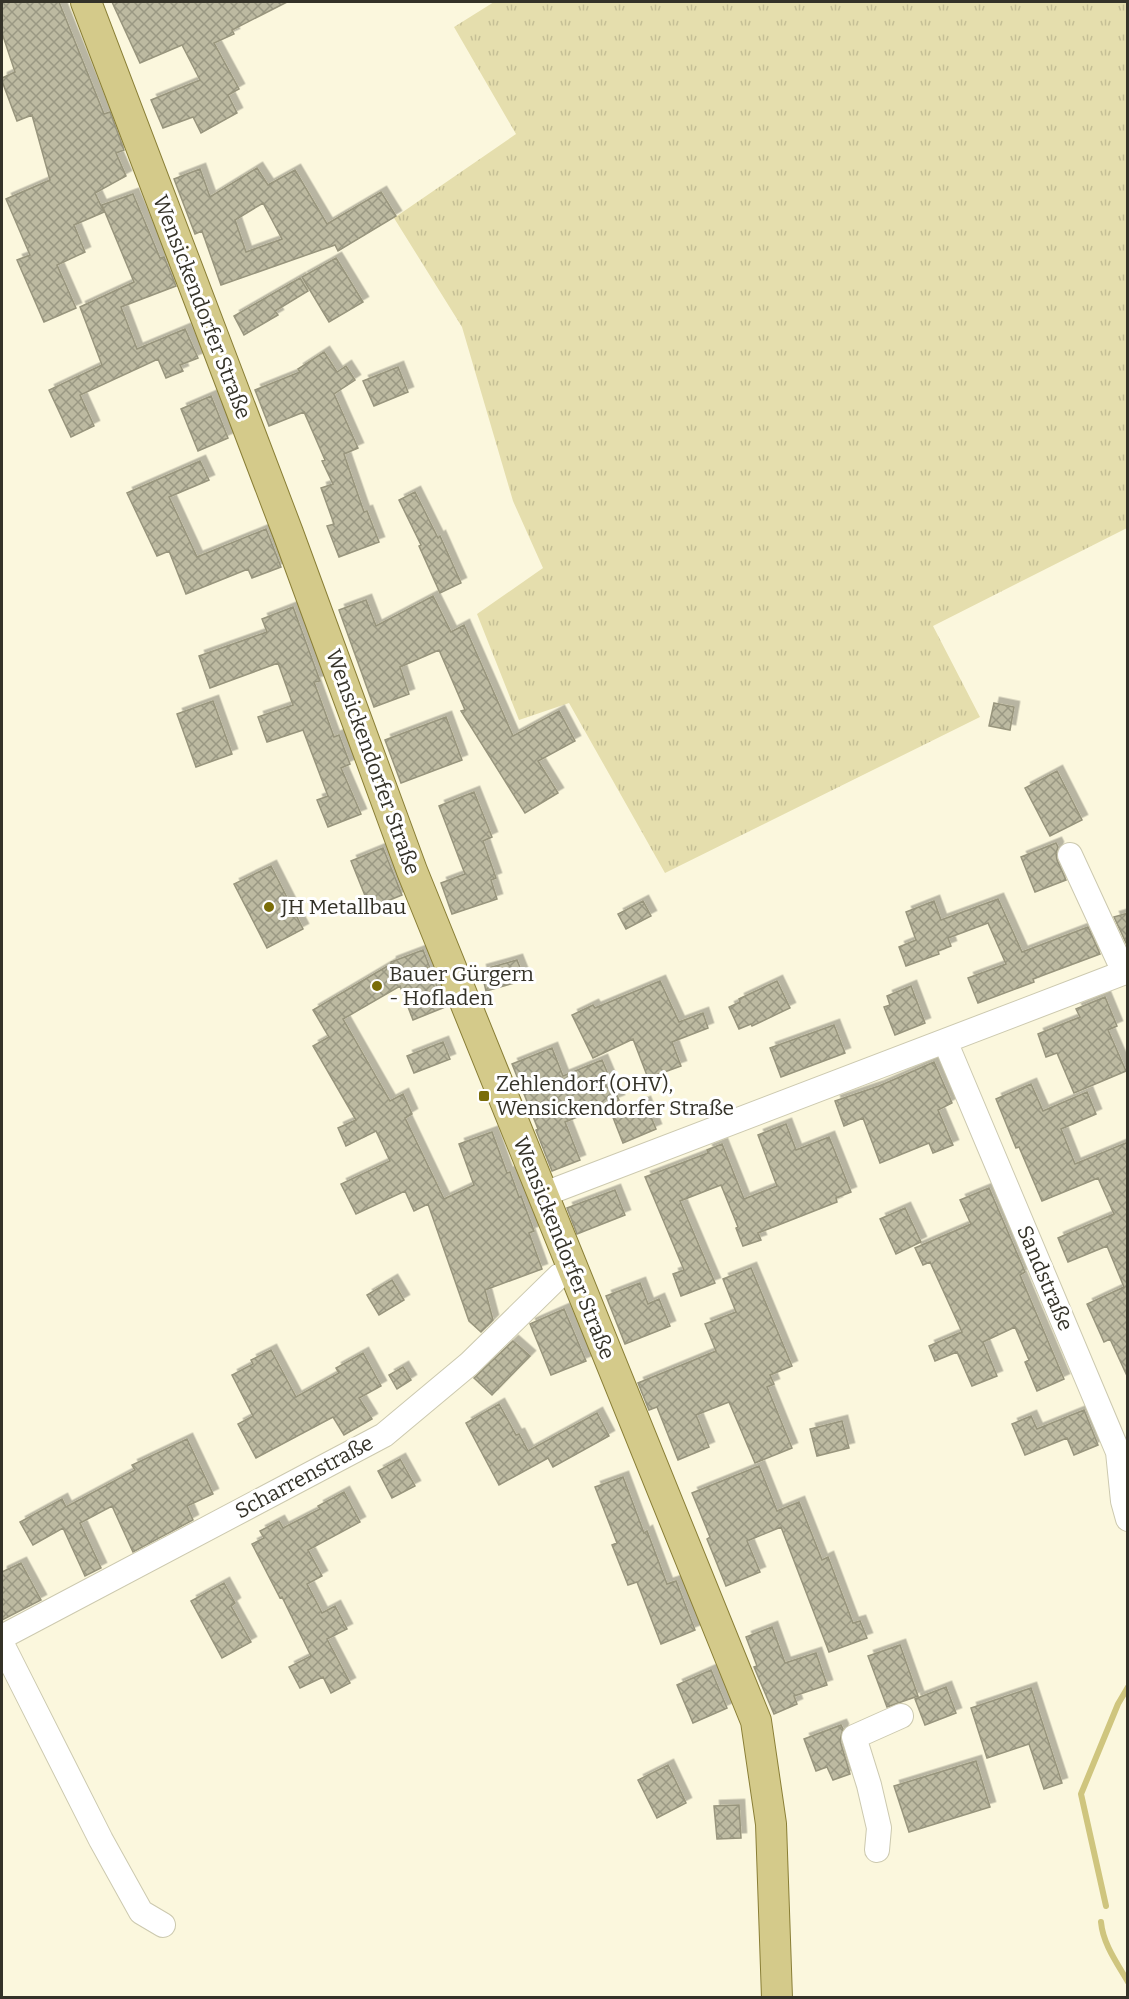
<svg xmlns="http://www.w3.org/2000/svg" width="1129" height="1999" font-family="Bitter,serif">
	<style>
		.grass { fill: url(#grass-tufts) }
		.lines { fill: none; stroke-linecap: round; stroke-linejoin: round }
		.stream { stroke: #cfc57e; stroke-width: 6 }
		.building { fill: url(#building-cross-hatch); stroke: #98957d; stroke-width: 1.5; fill-rule: evenodd; filter: url(#shadow) }
		.minor-casing { stroke: #ccc9af; stroke-width: 26 }
		.major-casing { stroke: #897e35; stroke-width: 32 }
		.minor { stroke: #fff; stroke-width: 24 }
		.major { stroke: #d4ca8a; stroke-width: 30 }
		.poi-dot { fill: #7a6d09; stroke: #fff; stroke-width: 2 }
		.labels { text-anchor: middle; stroke-width: 6; stroke-linejoin: round; paint-order: stroke }
		.street-label { font-size: 21px; fill: #343228; stroke: #fff }
		.poi-label { font-size: 21px; fill: #343228; stroke: #fff; text-anchor: start }
	</style>
	<defs>
		<pattern id="grass-tufts" width="24" height="20" patternUnits="userSpaceOnUse" patternTransform="scale(1.5)"><rect width="24" height="20" fill="#e5dead"/><path d="M3 7l-1-3M5 7V3M7 7l1-3M15 17l-1-3M17 17v-4M19 17l1-3" fill="none" stroke="#c5bf95"/></pattern>
		<pattern id="building-cross-hatch" width="8" height="8" patternUnits="userSpaceOnUse" patternTransform="scale(1.5)"><rect width="8" height="8" fill="#bdbaa1"/><path d="M0 0l8 8M0 8l8-8" fill="none" stroke="#9a9883"/></pattern>
		<filter id="shadow"><feDropShadow dx="5.5" dy="-5.5" stdDeviation="0" flood-color="#0004"/></filter>
	</defs>
	<rect width="100%" height="100%" fill="#fbf7dd"/>
	<!-- grass -->
	<path class="grass" d="M494 2H1127V528L933 626 980 717 665 873 569 703 519 720 477 614 543 568 513 501 462 327 394 218 516 134 454 27Z"/>
	<g class="lines">
		<!-- stream -->
		<path class="stream" d="M1106 1906 1081 1794 1118 1704 1128 1687
			M1101 1922C1103 1944 1117 1963 1128 1982"/>
	</g>
	<!-- building -->
	<path class="building" d="M2 2H59L104 114 110 112 124 150 116 153 126 176 95 193 104 212 74 225 85 252 57 265 76 308 44 322 17 260 30 255 6 199 50 180 32 115 17 121 2 81V78L15 72 2 33Z
		M112 2H287L232 30 234 34 214 43 239 89 228 95 237 113 201 133 193 117 163 128 151 100 200 80 182 45 140 63Z
		M257 168 268 185 295 170 327 224 381 192 396 216 338 251 335 245 221 285 202 231 195 234 174 179 200 169 210 197ZM263 203 282 239 246 252 235 220Z
		M133 194 160 258 164 257 176 286 121 307 137 349 185 329 198 358 180 365 183 371 166 378 158 359 80 395 94 426 71 437 49 390 102 365 80 307 134 282 102 205Z
		M336 258 363 302 329 322 302 277Z
		M300 278 308 291 275 311 278 315 244 335 234 316Z
		M324 352 337 372 346 366 355 380 334 394 358 448 344 454 348 466 364 512 367 511 379 542 339 557 327 526 334 524 321 488 333 484 322 461 325 460 304 412 269 426 255 390 300 372 298 369Z
		M398 367 408 392 374 406 363 381Z
		M211 396 228 438 198 451 181 409Z
		M200 461 209 480 169 497 197 557 266 529 281 567 252 578 248 569 186 594 169 551 157 556 127 493Z
		M415 492 438 538 440 536 461 583 440 593 419 546 421 545 399 500Z
		M433 596 451 632 464 625 513 736 559 711 575 741 538 761 558 793 525 813 461 711 465 710 439 650 400 667 409 694 374 707 339 610 366 600 376 626Z
		M293 607 320 681 314 682 334 737 339 735 350 764 341 768 361 814 328 827 317 800 328 796 303 730 267 742 258 717 293 705 278 663 210 688 199 656 267 632 262 619Z
		M213 701 232 754 196 767 177 714Z
		M994 703 1014 707 1010 730 989 726Z
		M446 717 462 760 401 783 385 740Z
		M1057 771 1082 820 1050 836 1025 788Z
		M474 792 492 837 483 841 496 878 491 880 497 899 452 914 441 883 465 874 439 806Z
		M1056 843 1058 847 1056 853 1057 860 1066 880 1035 892 1021 857Z
		M383 848 402 895 370 908 351 861Z
		M271 866 303 929 267 948 234 884Z
		M998 899 1022 952 1088 927 1100 954 1033 979 1034 982 978 1003 968 978 1006 964 988 923 948 938 951 946 938 951 939 954 906 966 899 947 916 940 906 912 934 901 941 920Z
		M643 901 651 916 626 929 618 914Z
		M1128 913V944L1127 945 1114 917Z
		M423 950 445 1007 413 1020 400 986 343 1019 390 1101 403 1094 412 1114 405 1118 444 1199 474 1185 459 1144 492 1132 507 1173 510 1172 519 1197 521 1196 534 1231 529 1233 542 1269 485 1290 493 1320 481 1332 469 1321 428 1204 414 1211 405 1191 356 1214 341 1184 390 1161 376 1131 346 1146 338 1128 356 1120 313 1046 329 1037 313 1010 391 964V962Z
		M517 960 525 980 486 991 481 970Z
		M660 981 679 1022 703 1013 708 1028 672 1042 681 1066 648 1078 633 1039 593 1058 572 1015 593 1005 595 1008Z
		M777 981 790 1008 752 1026 751 1024 739 1029 729 1007 740 1002 739 999Z
		M911 986 925 1023 895 1035 884 1007 890 1005 887 996Z
		M1105 997 1117 1026 1108 1030 1126 1071 1074 1093 1057 1053 1046 1057 1038 1034 1080 1017 1076 1009Z
		M834 1025 845 1053 781 1077 770 1048Z
		M443 1042 450 1059 414 1073 407 1056Z
		M552 1048 563 1076 602 1060 619 1100 565 1122 580 1160 552 1171 536 1130 538 1129 512 1064Z
		M934 1062 952 1103 938 1110 953 1145 933 1153 929 1143 880 1163 863 1118 844 1126 835 1101 879 1086Z
		M1031 1084 1043 1111 1087 1092 1096 1114 1061 1129 1075 1164 1128 1142V1378L1110 1339 1104 1342 1087 1304 1124 1287 1107 1246 1068 1262 1058 1238 1114 1214 1098 1178 1042 1201 1019 1147 1016 1148 996 1099Z
		M645 1102 656 1129 623 1143 612 1115Z
		M786 1124 796 1150 829 1137 851 1192 836 1198 837 1202 758 1233 761 1240 743 1246 736 1228 738 1227 721 1185 680 1201 715 1283 681 1296 673 1274 684 1270 645 1177 708 1153 707 1150 722 1144 744 1199 777 1186 758 1135Z
		M989 1188 1025 1272 1020 1275 1064 1379 1037 1391 1025 1362 1029 1360 1015 1327 983 1342 997 1376 972 1386 957 1352 935 1361 929 1346 962 1332 930 1262 923 1265 915 1248 971 1224 960 1200Z
		M615 1190 625 1215 577 1234 567 1208Z
		M905 1208 921 1242 896 1254 880 1219Z
		M751 1268 792 1366 770 1375 774 1384 767 1387 792 1448 755 1463 729 1402 696 1415 709 1447 678 1460 657 1407 649 1410 638 1383 716 1351 705 1324 736 1312 723 1279Z
		M392 1280 404 1300 379 1315 367 1295Z
		M640 1283 648 1304 659 1299 670 1326 625 1344 606 1296Z
		M564 1309 586 1361 551 1375 530 1324Z
		M513 1341 530 1356 492 1395 474 1378Z
		M271 1350 296 1397 339 1373 336 1368 363 1353 381 1386 359 1398 372 1419 344 1435 333 1417 256 1458 238 1424 253 1416 232 1375 253 1364 251 1360Z
		M403 1367 411 1380 397 1389 389 1375Z
		M499 1404 516 1435 519 1434 528 1451 597 1413 609 1436 553 1467 548 1458 499 1485 466 1423Z
		M1084 1410 1098 1445 1074 1455 1067 1438 1025 1455 1012 1424 1031 1416 1037 1429Z
		M842 1421 849 1448 817 1456 810 1429Z
		M187 1439 213 1494 187 1506 193 1520 133 1552 112 1506 80 1523 101 1568 85 1576 63 1528 33 1545 20 1522 62 1499 66 1507 135 1470 132 1465Z
		M400 1459 415 1486 392 1498 378 1471Z
		M759 1466 777 1511 799 1502 822 1560 828 1557 853 1623 860 1621 867 1638 829 1652 781 1527 747 1541 760 1572 726 1586 707 1539 710 1537 692 1493Z
		M623 1477 644 1533 647 1531 667 1584 676 1581 695 1630 661 1644 637 1582 628 1585 612 1545 617 1543 595 1487Z
		M344 1492 360 1522 308 1550 322 1576 307 1584 322 1613 335 1606 347 1629 327 1639 350 1683 331 1693 323 1677 300 1688 289 1667 311 1656 282 1597 280 1598 252 1544 264 1538 260 1531 279 1521 283 1528 320 1509 318 1506Z
		M21 1563 41 1600 2 1620V1572Z
		M224 1583 235 1603 231 1606 251 1642 222 1658 191 1601Z
		M772 1627 785 1663 816 1653 827 1685 794 1696 797 1704 774 1714 754 1667 757 1666 746 1637Z
		M900 1645 918 1696 887 1707 868 1656Z
		M711 1670 727 1708 693 1723 677 1685Z
		M946 1687 956 1713 925 1725 915 1699Z
		M1031 1688 1062 1783 1044 1789 1029 1744 987 1758 971 1708Z
		M841 1725 843 1729 840 1741 850 1774 833 1780 827 1767 816 1771 804 1739Z
		M976 1761 990 1807 909 1832 894 1786Z
		M668 1765 686 1803 657 1818 638 1780Z
		M739 1805 741 1838 717 1839 714 1806Z"/>
	<g class="lines">
		<defs>
			<path id="minor" d="M1070 855 1124 972
				M945 1041 1118 1452 1123 1501 1128 1519
				M542 1195 1128 971
				M2 1637 384 1435 469 1364 559 1276 573 1270
				M2 1644 101 1840 141 1912 163 1925
				M877 1850 879 1828 869 1785 854 1737 901 1716"/>
			<path id="major" d="M86 2 288 533 412 871 756 1721 771 1824 777 1998"/>
		</defs>
		<!-- minor casing -->
		<use href="#minor" class="minor-casing"/>
		<!-- major casing -->
		<use href="#major" class="major-casing"/>
		<!-- minor -->
		<use href="#minor" class="minor"/>
		<!-- major -->
		<use href="#major" class="major"/>
	</g>
	<!-- markers -->
	<g class="poi-dot">
		<circle cx="269" cy="907" r="6"/>
		<circle cx="377" cy="986" r="6"/>
		<rect x="478" y="1090" width="12" height="12" rx="3"/>
	</g>
	<g class="labels">
		<!-- street labels -->
		<g class="street-label">
			<text transform="translate(202 307) rotate(69)" y="7">Wensickendorfer Straße</text>
			<text transform="translate(373 762) rotate(70)" y="7">Wensickendorfer Straße</text>
			<text transform="translate(564 1248) rotate(68)" y="7">Wensickendorfer Straße</text>
			<text transform="translate(1045 1278) rotate(67)" y="7">Sandstraße</text>
			<text transform="translate(304 1477) rotate(-28)" y="7">Scharrenstraße</text>
		</g>
		<!-- poi labels -->
		<g class="poi-label">
			<text x="281" y="914">JH Metallbau</text>
			<text x="389" y="981">Bauer Gürgern<tspan x="389" dy="24">- Hofladen</tspan></text>
			<text x="496" y="1091">Zehlendorf (OHV),<tspan x="496" dy="24">Wensickendorfer Straße</tspan></text>
		</g>
	</g>
	<!-- border -->
	<rect width="1129" height="1999" fill="none" stroke="#343228" stroke-width="6"/>
</svg>
